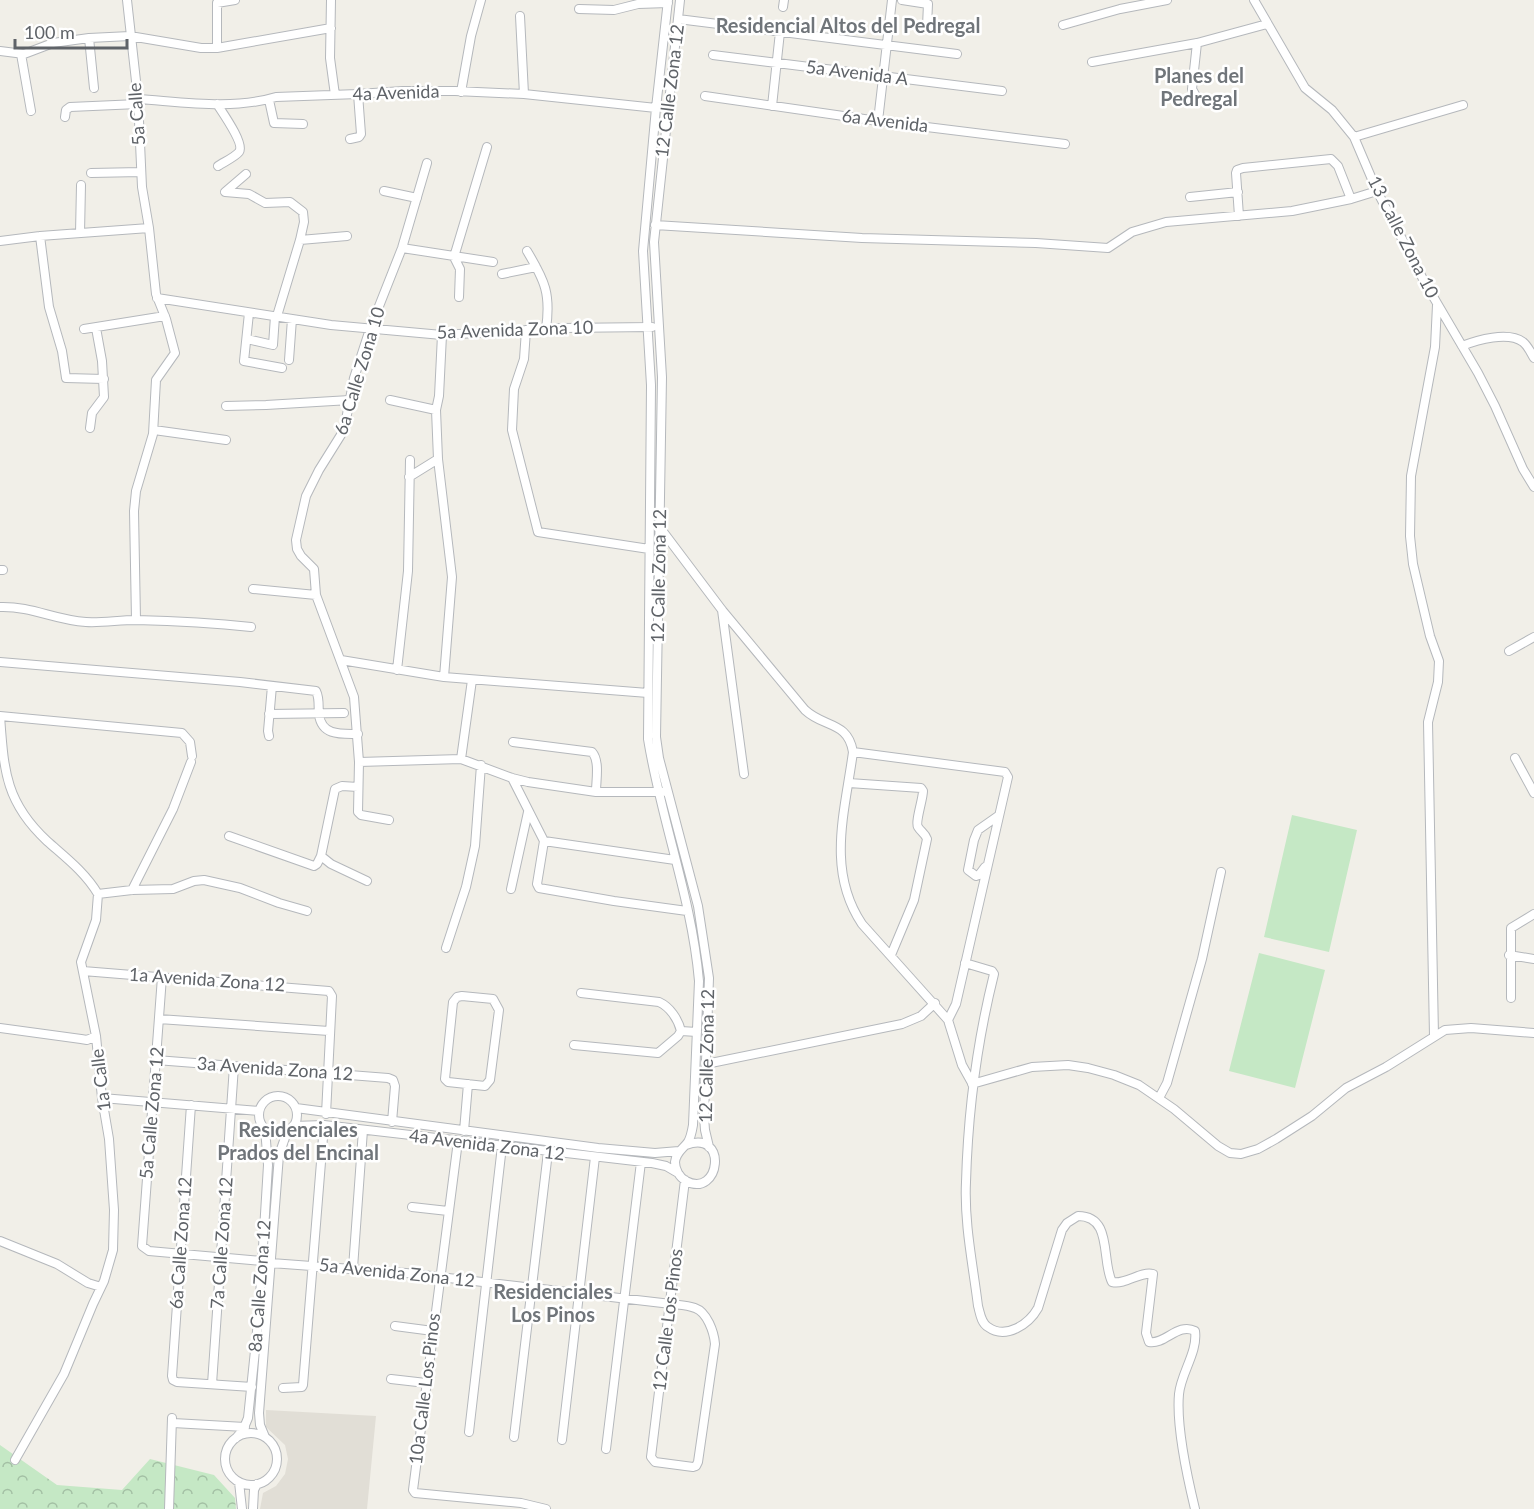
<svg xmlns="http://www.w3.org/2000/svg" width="1534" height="1509" font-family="Lato,sans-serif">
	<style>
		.education { fill: #e1ded6 }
		.forest { fill: url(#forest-crowns) }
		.garden { fill: #c5e8c5 }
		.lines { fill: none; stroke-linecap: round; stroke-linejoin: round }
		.minor-casing { stroke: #b5b8bc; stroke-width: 10 }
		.minor { stroke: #fff; stroke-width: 8 }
		.labels { text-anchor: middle; stroke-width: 5; stroke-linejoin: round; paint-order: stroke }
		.street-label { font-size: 18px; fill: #5f6368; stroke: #fff }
		.neighbourhood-label { font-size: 20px; font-weight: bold; fill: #70757a; stroke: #fff }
	</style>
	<defs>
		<pattern id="forest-crowns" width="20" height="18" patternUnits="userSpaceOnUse" patternTransform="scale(1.5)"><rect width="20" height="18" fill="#c5e8c5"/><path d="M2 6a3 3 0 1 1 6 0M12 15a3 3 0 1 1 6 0" fill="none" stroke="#a3c0a4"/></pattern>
	</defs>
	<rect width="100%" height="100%" fill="#f1efe8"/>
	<!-- education -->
	<path class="education" d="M266 1410 376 1416 367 1509H260L263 1493 276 1486 285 1474 288 1459 285 1445 266 1427Z"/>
	<!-- forest -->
	<path class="forest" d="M0 1445 57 1485 122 1490 150 1459 214 1475 235 1498 236 1509H0Z"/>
	<!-- garden -->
	<path class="garden" d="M1292 815 1357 830 1329 952 1264 937Z
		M1259 953 1325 970 1295 1088 1229 1071Z"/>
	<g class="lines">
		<defs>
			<path id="minor" d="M127 0 138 99 142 187 149 228 156 294 166 319 175 353 156 380 153 434 136 491 134 511 136 620
				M331 0 330 58 335 95
				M668 0 656 108 643 251 651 385 648 739C661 820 692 899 699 981L693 1125C692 1131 691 1137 688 1142 683 1149 676 1152 675 1162 675 1169 679 1177 686 1181 720 1199 729 1129 686 1145
				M680 0 654 242 662 377 656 737 659 758 698 906 709 978 704 1116 705 1130 709 1147
				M902 0 928 4 927 26
				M1254 0 1305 88 1332 110 1354 137 1377 191 1424 281 1478 373 1495 406 1523 469 1534 487
				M783 7 784 0
				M579 9 614 10 638 4 668 3
				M520 16 524 94
				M678 19 957 54
				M1063 25 1120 9 1167 0
				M89 38 94 88
				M1197 43 1192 89 1197 98 1227 103
				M217 48V3L235 0
				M0 51 24 54 53 43 89 38 130 36 201 48H217L331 28
				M21 54 31 111
				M713 55 1002 91
				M1092 62 1197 43 1267 24
				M461 92 471 36 481 0
				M705 96 878 121 1065 144
				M138 99C183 102 233 110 276 97L358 94 403 91H455L524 94 656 108
				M269 100 274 123 303 124
				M217 104C222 112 245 144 239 152 235 157 224 162 218 166
				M772 106 780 32
				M65 117 66 110 70 107 138 104
				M878 121 892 0
				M1354 137 1463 105
				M350 139 359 137 361 134 358 94
				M91 173 141 172
				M246 174 225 192 249 194 265 203 290 202 303 212 304 222 300 240 277 316
				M384 191 417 198
				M1190 197 1238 192
				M1239 216 1236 173 1237 170 1243 168 1331 159 1338 166 1351 199
				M655 225 862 238 1036 243 1108 248 1132 232 1166 222 1292 211 1351 199 1377 191
				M80 233 81 185
				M40 236 49 307 62 351 66 378 104 379
				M300 240 347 236
				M0 241 40 236 149 228
				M402 248 493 262
				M527 251C545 281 551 294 546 329
				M502 274 536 267
				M459 297 460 269 454 257 487 147
				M157 298 331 325 442 335 562 328 652 327
				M249 313 244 361 282 368
				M84 329 165 316
				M526 330 524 359 514 389 512 430 538 532 649 549
				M442 335 439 396 436 410 438 459 452 577 444 677
				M247 339 273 345 275 316
				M1462 346C1477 340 1508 331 1523 342 1528 346 1531 353 1534 358
				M289 360 292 319
				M390 400 436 410
				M226 406 266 405 350 400
				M90 428 92 413 104 397 102 361 96 328
				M154 430 226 440
				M409 477 438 459
				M661 529 722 610 805 710C824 728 848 721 853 752 845 812 826 870 862 924L948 1020 962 1065 972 1083
				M0 570H3
				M253 589 316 595
				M0 607C32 606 54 620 86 622 102 623 119 620 136 620 175 621 213 623 251 627
				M722 610 744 774
				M1509 651 1534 637
				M341 660 444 677 648 693
				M0 662 240 682 316 691C320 699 318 707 319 715 322 736 341 734 358 734
				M397 670 408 571 410 460
				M269 714 344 713
				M0 716C4 770 5 802 47 841 65 857 85 872 98 894L96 920 81 962 96 1036 102 1098 109 1139 114 1210 113 1250 104 1281 93 1304 64 1374 15 1460
				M0 716 182 733 190 742 192 756
				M269 736 268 731 272 686
				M513 742 592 752C600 761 596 780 596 792
				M853 752 1005 772 1008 777 956 1004 948 1020
				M1515 758 1534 793
				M461 759 472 680
				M359 762 461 759 512 778 528 782 596 792H663
				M512 778 544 841 537 884 539 888 614 901 687 911
				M849 783 921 788 923 791C923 799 915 822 918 827 921 832 925 833 927 839L914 900 891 955
				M389 820 361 815 358 812 359 762 354 697 316 595 314 569 301 556 297 549 296 540 306 496 319 470 344 430 354 378 370 329 402 248 427 163
				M229 836 314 866 317 864 321 856 335 789 342 786 358 787
				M544 841 675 860
				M321 856 331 864 367 881
				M985 867 979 875 976 876 968 870 974 840 978 830 998 816
				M511 889 528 812
				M132 890 173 809 191 762
				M98 894 132 890 173 889 194 881 204 880 240 888 279 903 307 911
				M446 948 466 887 475 846 481 765
				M1509 955 1534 959
				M965 963 992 971 994 974C977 1042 968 1112 966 1182 964 1223 973 1265 978 1306 980 1313 981 1323 988 1327 1006 1340 1029 1324 1038 1308L1062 1230 1067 1223 1078 1216C1113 1216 1101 1260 1112 1282 1126 1285 1140 1271 1153 1274L1146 1333 1149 1342C1165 1345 1178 1322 1195 1331 1198 1352 1181 1373 1179 1394 1176 1427 1187 1476 1195 1509
				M83 971 329 991 332 996 326 1114
				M162 977 142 1246 149 1251 262 1261
				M581 993 659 1002C670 1007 678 1019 681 1031L697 1032
				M462 996 493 999 499 1010 490 1080 485 1086 448 1082 445 1079 453 1002 457 997Z
				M1511 998V928L1534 914
				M159 1019 329 1031
				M0 1028 81 1039 87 1040 96 1036
				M1434 1036 1428 722 1438 682 1439 661 1430 636 1413 564 1410 536 1411 476 1435 347 1437 305
				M574 1045 658 1053 678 1036 681 1031
				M156 1060 388 1078 393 1080 395 1086 392 1122
				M706 1064 902 1024 921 1016 935 1003
				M972 1084 1032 1067 1068 1065 1088 1068 1114 1075 1139 1085 1174 1109 1218 1146 1230 1153 1241 1154 1258 1149 1276 1139 1312 1116 1346 1088 1386 1067 1445 1030 1471 1028 1534 1033
				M259 1115a19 19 0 1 1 38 0a19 19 0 1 1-38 0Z
				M102 1098 259 1111
				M1159 1098 1167 1083 1202 959 1221 872
				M191 1105 172 1376 173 1380 177 1382 252 1387
				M296 1108 598 1148 655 1153 679 1151
				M293 1126 324 1125 652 1163 666 1166 678 1173
				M464 1131 468 1084
				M458 1141 413 1490 415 1493 521 1503 546 1509
				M412 1207 448 1211
				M0 1241 57 1264 88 1283 101 1287
				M271 1263 406 1273 671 1304C679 1305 687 1305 695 1308 707 1312 714 1332 715 1344L698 1462 696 1466 693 1467 655 1462 651 1457 685 1180
				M353 1268 363 1130
				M395 1326 433 1331
				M391 1379 426 1383
				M212 1384 234 1066
				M283 1388 302 1387 303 1385 324 1125
				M173 1423 245 1427
				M469 1432 502 1146
				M225 1459a26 26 0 1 1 52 0a26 26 0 1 1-52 0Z
				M265 1437 260 1425 259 1413 279 1155 287 1132
				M514 1437 548 1152
				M236 1438 243 1430 248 1418 259 1312 268 1165 265 1129
				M562 1440 595 1157
				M606 1449 641 1162
				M239 1482 242 1509
				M169 1509 172 1418
				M253 1509 254 1490 257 1484"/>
		</defs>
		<!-- minor casing -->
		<use href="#minor" class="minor-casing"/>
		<!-- minor -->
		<use href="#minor" class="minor"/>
	</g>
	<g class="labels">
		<!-- street labels -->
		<g class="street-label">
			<text transform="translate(857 73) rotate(7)" y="6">5a Avenida A</text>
			<text transform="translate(670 91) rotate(-83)" y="6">12 Calle Zona 12</text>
			<text transform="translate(396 93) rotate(-2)" y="6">4a Avenida</text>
			<text transform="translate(137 114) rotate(-94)" y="6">5a Calle</text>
			<text transform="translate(885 121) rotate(7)" y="6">6a Avenida</text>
			<text transform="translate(1403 237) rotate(63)" y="6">13 Calle Zona 10</text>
			<text transform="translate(515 330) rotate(-2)" y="6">5a Avenida Zona 10</text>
			<text transform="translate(360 371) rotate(-73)" y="6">6a Calle Zona 10</text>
			<text transform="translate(659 576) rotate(-89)" y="6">12 Calle Zona 12</text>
			<text transform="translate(207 980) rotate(4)" y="6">1a Avenida Zona 12</text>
			<text transform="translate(707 1056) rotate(-89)" y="6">12 Calle Zona 12</text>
			<text transform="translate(275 1069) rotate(4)" y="6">3a Avenida Zona 12</text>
			<text transform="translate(101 1080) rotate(-97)" y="6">1a Calle</text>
			<text transform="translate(152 1113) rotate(-85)" y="6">5a Calle Zona 12</text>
			<text transform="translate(487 1145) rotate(7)" y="6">4a Avenida Zona 12</text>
			<text transform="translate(181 1243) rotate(-86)" y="6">6a Calle Zona 12</text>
			<text transform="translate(222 1243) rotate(-86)" y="6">7a Calle Zona 12</text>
			<text transform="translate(397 1273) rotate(6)" y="6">5a Avenida Zona 12</text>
			<text transform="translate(260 1286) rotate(-86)" y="6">8a Calle Zona 12</text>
			<text transform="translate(668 1320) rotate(-83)" y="6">12 Calle Los Pinos</text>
			<text transform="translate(425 1389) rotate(-83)" y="6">10a Calle Los Pinos</text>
		</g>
		<!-- neighbourhood labels -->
		<g class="neighbourhood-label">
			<text x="848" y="33">Residencial Altos del Pedregal</text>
			<text x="1199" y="83">Planes del<tspan x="1199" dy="23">Pedregal</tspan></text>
			<text x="298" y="1137">Residenciales<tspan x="298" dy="23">Prados del Encinal</tspan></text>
			<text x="553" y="1299">Residenciales<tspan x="553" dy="23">Los Pinos</tspan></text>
		</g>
	</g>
	<!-- scale -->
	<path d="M15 39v9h112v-9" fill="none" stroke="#5f6368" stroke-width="3"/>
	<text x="24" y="39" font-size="18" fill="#5f6368" stroke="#ffffff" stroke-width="4.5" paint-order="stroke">100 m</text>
</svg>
